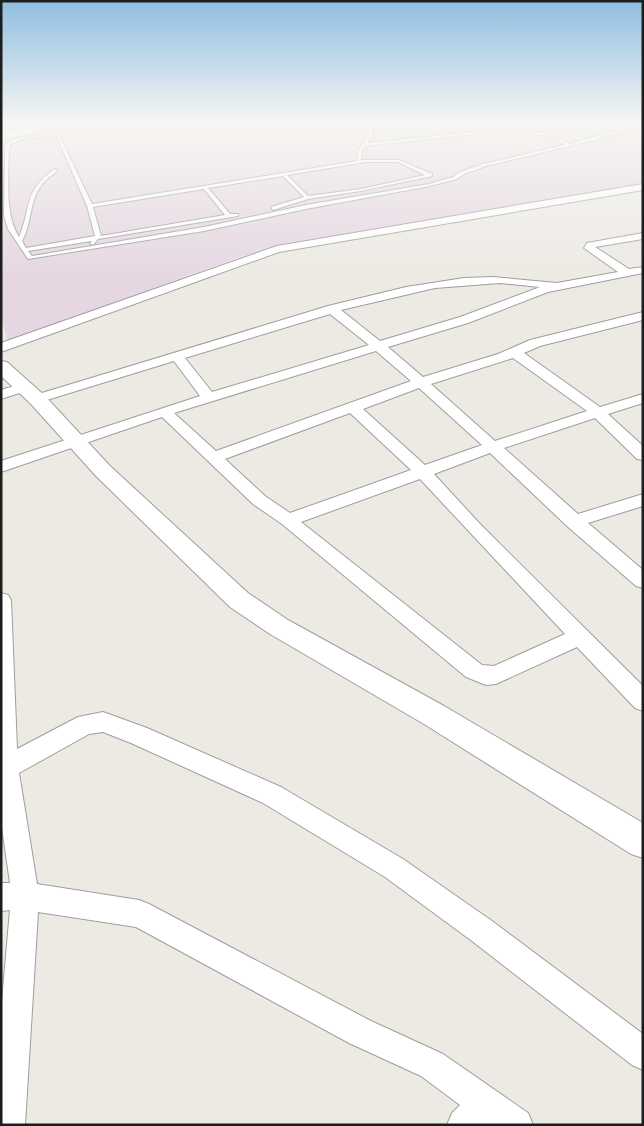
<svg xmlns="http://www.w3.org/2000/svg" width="644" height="1126" font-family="'Sofia Sans Condensed',sans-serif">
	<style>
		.industrial { fill: #e5d6e2 }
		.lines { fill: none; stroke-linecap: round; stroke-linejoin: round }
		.service-casing { stroke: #9e9e9e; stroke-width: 2 }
		.minor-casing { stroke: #9e9e9e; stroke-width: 2 }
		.tertiary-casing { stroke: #9e9e9e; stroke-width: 2 }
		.service { fill: #fff; fill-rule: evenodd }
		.minor { fill: #fff; fill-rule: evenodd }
		.tertiary { fill: #fff; fill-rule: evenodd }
	</style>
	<rect width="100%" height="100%" fill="#edeae4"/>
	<!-- industrial -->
	<path class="industrial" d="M62 123H643V184L282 245 233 259 8 341 1 318V141L64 132Z"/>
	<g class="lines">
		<defs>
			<path id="service" d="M134 123H143L59 135 92 204 357 161 358 151 369 134 367 123H371L373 134 367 143 502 129 554 134 569 144 619 130 625 123H629L621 132 595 140 486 166 464 174 457 179 430 186 306 209 204 231 28 259 8 229 4 216 5 147 8 142 18 138ZM502 131 553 136 565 145 483 164 460 172 453 177 429 184 306 205 204 227 32 256 28 251 92 241 90 243 93 245 98 239 238 216V214H230L208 188 283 176 304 197 271 207 273 210 308 199 361 191 432 176V174L399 160H361L362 151 365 146ZM56 135 87 206 95 236 26 248 22 241C32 224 29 202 41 186 45 179 53 175 58 170L54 169C21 195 33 204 19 237 4 214 9 174 9 147 15 137 44 137 56 135ZM366 162H398L425 175 361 189 308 196 287 175ZM204 189 225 215 101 236 93 207Z"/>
			<path id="minor" d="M643 184V190L279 252 1 352V343L277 246Z
				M643 233V239L595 247 629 269 643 267V273L548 292 468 323 388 347 423 377 498 354 530 340 643 312V320L540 346 524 353 600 407 643 394V403L608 414 643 446V460L637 459 595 418 504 448 578 514 643 494V506L588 523 643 570V588L636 586 567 526 490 453 434 474 481 525 643 686V711L635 708 577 647 496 684 486 685 466 677 282 524 253 504 162 417 1 472V461L200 396 174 361 37 403 32 402 30 399 32 396 328 306 406 287 464 278 493 277 557 283 618 272 584 248 587 243ZM500 283 540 287 460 317 380 341 341 310 435 288ZM330 314 369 345 212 392 185 358ZM376 351 411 381 216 451 174 413ZM513 358 587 411 495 441 431 384ZM419 388 482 445 425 465 363 409ZM350 413 411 470 290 513 265 496 225 459ZM420 479 565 634 494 666 482 665 301 522Z
				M24 383 31 387 29 390 1 399V390Z
				M1 593 8 595 11 600 17 749 78 717 103 712 147 728 281 787 403 859 492 921 643 1034V1070L632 1065 472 941 385 877 263 803 131 743 103 732 89 734 19 773 37 884 139 900 149 904 371 1021 443 1054 528 1113 533 1125H447L452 1113 460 1105 421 1076 349 1043 136 927 38 912 25 1125H1V1012L10 910 1 911V883H10L1 821Z"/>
			<path id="tertiary" d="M34 123H42L40 129 26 135 1 139V133L21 130 33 125Z
				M1 361 7 362 44 395 110 466 248 593 288 620 444 706 643 823V858L631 854 424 724 270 634 230 607 96 476 30 403 1 376Z"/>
		</defs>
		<!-- service casing -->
		<use href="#service" class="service-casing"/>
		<!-- minor casing -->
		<use href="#minor" class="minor-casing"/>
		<!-- tertiary casing -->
		<use href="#tertiary" class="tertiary-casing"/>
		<!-- service -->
		<use href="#service" class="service"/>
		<!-- minor -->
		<use href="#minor" class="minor"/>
		<!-- tertiary -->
		<use href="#tertiary" class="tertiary"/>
	</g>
	<!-- sky -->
	<linearGradient id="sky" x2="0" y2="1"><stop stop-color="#8fbee1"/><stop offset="0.44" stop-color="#f7f6f3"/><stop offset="1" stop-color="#f7f6f3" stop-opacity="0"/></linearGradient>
	<rect width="644" height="280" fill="url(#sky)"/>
	<!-- border -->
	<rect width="644" height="1126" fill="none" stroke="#1d1d1d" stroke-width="5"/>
</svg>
